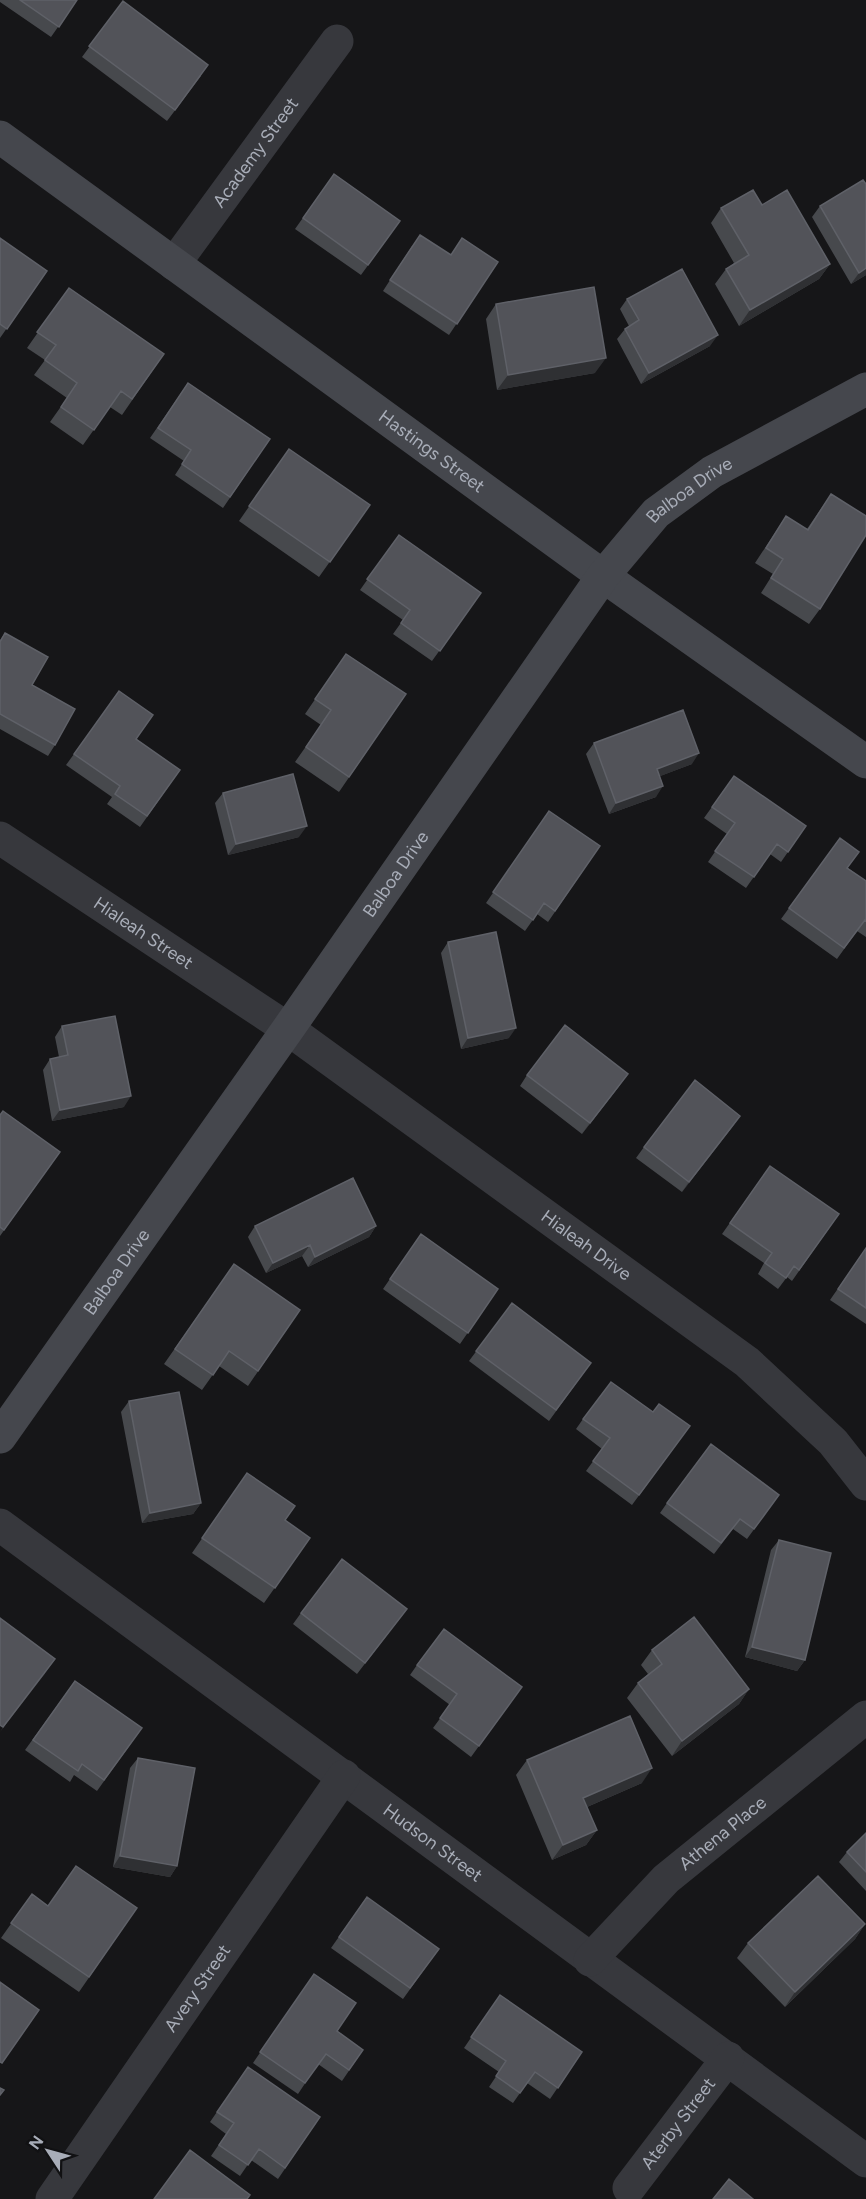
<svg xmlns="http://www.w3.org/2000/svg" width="866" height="2199" font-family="Figtree,sans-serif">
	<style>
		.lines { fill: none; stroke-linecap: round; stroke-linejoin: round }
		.street { stroke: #37383d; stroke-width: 33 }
		.secondary { stroke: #45474d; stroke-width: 33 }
		.wall { fill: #47494d }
		.shaded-wall { fill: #2f3033 }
		.building { fill: #525359; stroke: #5f6168; stroke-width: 1.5 }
		.labels { text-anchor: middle; stroke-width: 6; stroke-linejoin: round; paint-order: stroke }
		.street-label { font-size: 18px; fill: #a8adb8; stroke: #111113 }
	</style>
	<rect width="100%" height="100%" fill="#161618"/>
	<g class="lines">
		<!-- street -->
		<g class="street">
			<path id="s1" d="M174 264 337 41"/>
			<path id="s2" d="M0 838 288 1029 747 1362 833 1442 866 1484"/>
			<path id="s3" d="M0 1525 866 2161"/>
			<path id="s4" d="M590 1960 666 1879 866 1717"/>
			<path id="s5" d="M629 2188 728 2058"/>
			<path id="s6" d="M52 2199 344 1776"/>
		</g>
		<!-- secondary -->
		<g class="secondary">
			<path id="s7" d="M0 137 603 576 866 762"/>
			<path id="s8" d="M0 1437 288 1029 603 576 656 513 712 472 866 389"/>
		</g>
	</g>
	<!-- wall -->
	<path class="wall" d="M0 0H77L51 37 0 2Z
		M123 1 201 76 167 121 82 57Z
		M334 174 400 221 361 275 295 229Z
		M762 205 830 264 819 279 739 326 715 284 726 269 734 263 711 223 721 208Z
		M820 206 866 275 851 284 812 217Z
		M0 238 47 271 0 338Z
		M462 238 498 262 449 335 383 291 412 246 451 255Z
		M69 288 164 354 122 415 110 407 83 445 50 422 67 398 34 375 45 360 27 348Z
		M627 299 710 346 641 384 617 339 625 329 629 326 620 309Z
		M496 304 595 373 497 390 486 319Z
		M188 383 270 439 223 508 175 475 184 461 150 438Z
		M289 449 370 505 319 577 239 521Z
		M831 494 820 609 809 624 761 593 773 574 755 563 786 516 807 529Z
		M399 535 481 593 432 661 393 634 403 620 360 590Z
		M5 633 32 685 55 745 48 756 0 729V640Z
		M346 654 406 694 339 792 295 762 321 725 305 714Z
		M136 739 180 770 140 827 107 804 112 797 66 765 74 754Z
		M594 743 692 764 660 776 656 797 609 814 586 754Z
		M734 776 806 826 781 862 770 854 746 888 708 862 727 834 704 818Z
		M223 793 299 837 228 855 215 803Z
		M549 811 600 846 548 922 537 914 525 931 486 903Z
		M840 838 848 868 866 881V937L857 931 837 959 781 919Z
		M448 942 509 1038 461 1049 441 953Z
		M62 1026 124 1107 52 1121 43 1070 50 1059 59 1057 55 1037Z
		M527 1075 620 1085 582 1134 520 1086Z
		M0 1115 60 1152 0 1236Z
		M733 1126 682 1192 636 1158 644 1147Z
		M770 1166 839 1214 792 1281 787 1277 778 1289 758 1274 764 1263 722 1234Z
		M255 1226H376L369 1237 308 1267 302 1256 266 1273 248 1237Z
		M421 1234 498 1289 460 1344 383 1289Z
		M866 1248V1324L830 1300Z
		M234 1264 300 1310 248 1386 219 1366 202 1390 164 1364Z
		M512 1303 591 1363 549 1421 469 1361Z
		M129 1401 201 1503 193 1514 142 1523 121 1412Z
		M653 1412 690 1426 632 1505 586 1471 602 1449 576 1429 583 1419Z
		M247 1473 285 1520 310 1538 264 1603 192 1553Z
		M779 1495 747 1539 733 1529 714 1554 660 1513 667 1503Z
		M779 1540 805 1660 797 1671 745 1657 771 1550Z
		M407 1609 357 1674 293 1624 301 1613Z
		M652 1650 749 1689 739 1704 672 1756 627 1698 638 1683 648 1674 641 1665Z
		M417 1665 522 1687 471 1757 433 1728 450 1705 410 1675Z
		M75 1681 142 1728 97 1791 74 1775 70 1782 25 1750Z
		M138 1758 177 1866 170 1877 113 1867 130 1768Z
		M527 1760 642 1783 587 1807 597 1830 586 1845 552 1860 516 1775Z
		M866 1833V1891L839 1862 847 1852Z
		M32 1894 48 1906 137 1908 79 1992 1 1938Z
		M367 1897 439 1949 403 1999 331 1948Z
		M865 1924 855 1939 785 2007 737 1958 748 1943Z
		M314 1974 337 2031 363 2050 342 2081 318 2064 298 2094 253 2063Z
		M500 1995 582 2052 550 2099 527 2083 513 2103 489 2087 499 2072 464 2048Z
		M248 2067 320 2117 278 2179 251 2160 240 2176 211 2156 226 2134 210 2122Z"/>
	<!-- shaded-wall -->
	<path class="shaded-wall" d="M830 264 819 279 739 326 750 310Z
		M866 268V275L851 284 859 273Z
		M718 335 710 346 641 384 649 373Z
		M606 358 595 373 497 390 508 375Z
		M699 753 692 764 650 780 657 769Z
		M663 786 656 797 609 814 616 803Z
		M307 826 299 837 228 855 236 844Z
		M516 1028 509 1038 461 1049 468 1038Z
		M628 1074 620 1085 582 1134 590 1123Z
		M131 1096 124 1107 52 1121 60 1110Z
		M740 1116 733 1126 682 1192 689 1182Z
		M376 1226 369 1237 308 1267 315 1257Z
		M310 1245 302 1256 266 1273 273 1263Z
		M201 1503 193 1514 142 1523 150 1513Z
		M752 1647 805 1660 797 1671 745 1657Z
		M55 1659 44 1675 0 1732 3 1727Z
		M749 1689 739 1704 672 1756 682 1741Z
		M652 1768 642 1783 573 1813 583 1798Z
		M597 1830 586 1845 552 1860 563 1845Z
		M120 1856 177 1866 170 1877 113 1867Z
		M865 1924 855 1939 785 2007 795 1992Z"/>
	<!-- building -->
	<path class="building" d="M20 0H77L59 27Z
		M123 1 208 65 175 110 89 46Z
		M334 174 400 221 368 265 303 218Z
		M863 180 866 184V268L859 273 820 206Z
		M753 190 762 205 787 190 830 264 750 310 726 269 749 255 721 208Z
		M420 235 451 255 462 238 498 262 457 324 390 280Z
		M0 238 47 271 7 329 0 324Z
		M682 269 718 335 649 373 625 329 639 320 627 299Z
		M594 287 606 358 508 375 496 304Z
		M69 288 164 354 132 399 121 391 94 430 61 407 77 383 45 360 56 345 37 332Z
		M188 383 270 439 230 497 182 464 191 450 158 428Z
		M289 449 370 505 330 562 249 506Z
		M831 494 866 516V535L820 609 771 578 783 559 766 548 786 516 808 530Z
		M399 535 481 593 440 651 401 623 410 610 367 579Z
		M5 633 48 657 32 685 75 709 55 745 0 714V642Z
		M346 654 406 694 349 777 306 747 331 710 315 699Z
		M119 691 153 715 136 739 180 770 147 816 115 794 120 786 74 754Z
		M683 710 699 753 657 769 663 786 616 803 594 743Z
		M293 774 307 826 236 844 223 793Z
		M734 776 806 826 788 852 777 844 754 877 715 851 735 823 712 807Z
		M549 811 600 846 555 911 544 903 533 920 493 892Z
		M840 838 859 852 847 868 866 881V921L865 920 844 948 789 908Z
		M496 932 516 1028 468 1038 448 942Z
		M115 1016 131 1096 60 1110 50 1059 68 1055 62 1026Z
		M565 1025 628 1074 590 1123 527 1075Z
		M695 1080 740 1116 689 1182 644 1147Z
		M3 1111 60 1152 4 1230 0 1227V1115Z
		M770 1166 839 1214 799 1270 794 1266 786 1278 765 1263 772 1253 730 1223Z
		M353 1178 376 1226 315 1257 310 1245 273 1263 255 1226Z
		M421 1234 498 1289 468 1333 390 1279Z
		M866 1248V1308L838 1289Z
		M234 1264 300 1310 258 1371 229 1351 213 1375 175 1349Z
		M512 1303 591 1363 556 1410 476 1351Z
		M611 1382 653 1412 659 1404 690 1426 639 1495 593 1461 610 1438 583 1419Z
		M179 1392 201 1503 150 1513 129 1401Z
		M711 1444 779 1495 754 1529 740 1519 721 1543 667 1503Z
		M247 1473 295 1506 285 1520 310 1538 275 1588 202 1538Z
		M779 1540 831 1553 805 1660 752 1647Z
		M342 1559 407 1609 365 1663 301 1613Z
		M694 1617 749 1689 682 1741 638 1683 662 1664 652 1650Z
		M0 1618 55 1659 3 1727 0 1725Z
		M444 1629 522 1687 479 1746 440 1718 457 1694 417 1665Z
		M75 1681 142 1728 104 1780 82 1764 78 1771 33 1740Z
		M630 1716 652 1768 583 1798 597 1830 563 1845 527 1760Z
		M138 1758 195 1768 177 1866 120 1856Z
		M866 1833V1872L847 1852Z
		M76 1866 137 1908 89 1977 11 1923 32 1894 48 1906Z
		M818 1876 865 1924 795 1992 748 1943Z
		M367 1897 439 1949 410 1988 339 1937Z
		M314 1974 356 2003 337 2031 363 2050 349 2070 326 2054 305 2083 260 2052Z
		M0 1982 39 2010 2 2063 0 2062Z
		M500 1995 582 2052 558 2088 535 2072 520 2093 496 2076 506 2061 471 2037Z
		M248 2067 320 2117 285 2168 259 2149 248 2165 219 2145 234 2123 217 2112Z
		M0 2088 4 2090 0 2095Z
		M190 2150 250 2195 247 2199H154Z
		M729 2179 753 2199H713Z"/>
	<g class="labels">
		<!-- street labels -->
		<g class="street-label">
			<text dy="6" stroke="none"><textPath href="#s1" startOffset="138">Academy Street</textPath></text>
			<text dy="6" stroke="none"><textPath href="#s7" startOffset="534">Hastings Street</textPath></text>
			<text dy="6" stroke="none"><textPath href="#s8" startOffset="1174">Balboa Drive</textPath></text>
			<text dy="6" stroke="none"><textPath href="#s8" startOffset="688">Balboa Drive</textPath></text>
			<text dy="6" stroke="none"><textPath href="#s2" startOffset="172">Hialeah Street</textPath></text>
			<text dy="6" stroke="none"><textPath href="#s2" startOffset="714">Hialeah Drive</textPath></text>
			<text dy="6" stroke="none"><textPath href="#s8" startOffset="202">Balboa Drive</textPath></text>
			<text dy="6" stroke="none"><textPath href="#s4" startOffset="184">Athena Place</textPath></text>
			<text dy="6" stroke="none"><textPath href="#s3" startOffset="537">Hudson Street</textPath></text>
			<text dy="6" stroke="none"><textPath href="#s6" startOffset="256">Avery Street</textPath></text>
			<text dy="6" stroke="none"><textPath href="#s5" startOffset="81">Aterby Street</textPath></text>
		</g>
	</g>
	<!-- north arrow -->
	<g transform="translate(48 2151) rotate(306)" stroke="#111113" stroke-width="4.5" paint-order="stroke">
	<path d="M0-4.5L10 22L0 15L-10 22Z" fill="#a8adb8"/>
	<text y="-9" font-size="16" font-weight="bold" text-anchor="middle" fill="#a8adb8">N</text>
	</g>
</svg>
